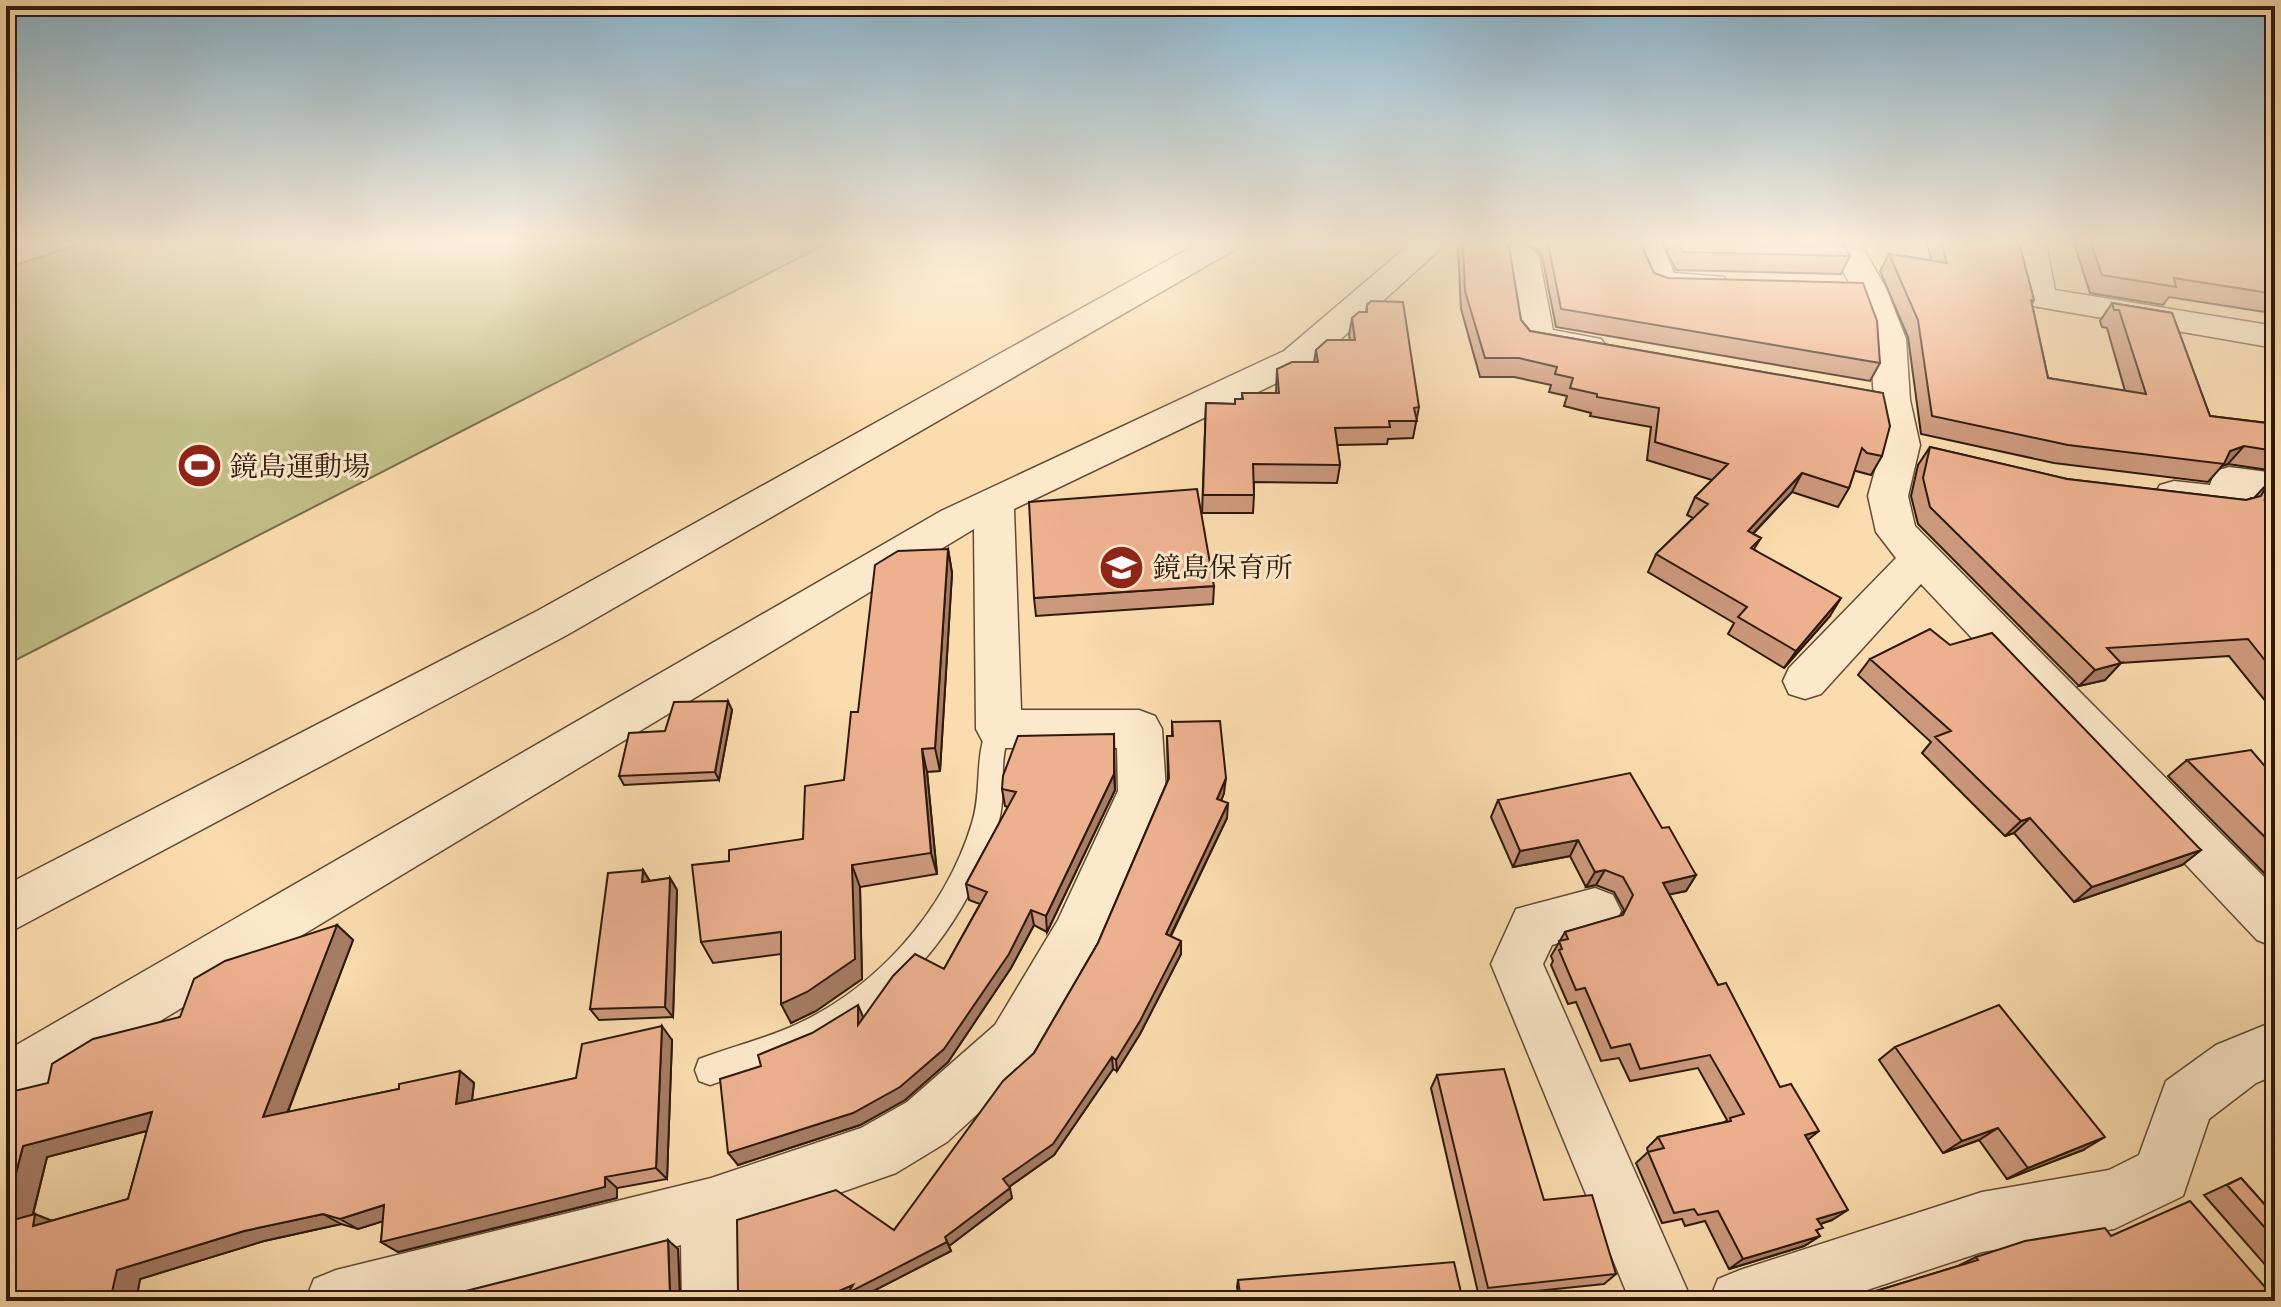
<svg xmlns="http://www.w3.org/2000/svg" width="2281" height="1307" font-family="Alegreya,'Noto Serif JP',serif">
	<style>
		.green { fill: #c2bf88; stroke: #786c4a; stroke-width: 2 }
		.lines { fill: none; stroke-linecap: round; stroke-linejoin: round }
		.lane-casing { stroke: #614a34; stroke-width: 3 }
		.street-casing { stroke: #614a34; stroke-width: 3 }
		.lane { fill: #fce8ca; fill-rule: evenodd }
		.street { fill: #fce8ca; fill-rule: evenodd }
		.wall { fill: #cc987c; stroke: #2e190b; stroke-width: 2; fill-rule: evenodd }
		.shaded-wall { fill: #a67c65; stroke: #2e190b; stroke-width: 2 }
		.building { fill: #edb190; stroke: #2e190b; stroke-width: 2 }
		.labels { text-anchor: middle; stroke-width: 6; stroke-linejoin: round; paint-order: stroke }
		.poi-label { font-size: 28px; fill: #2e190b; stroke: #fce8ca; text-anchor: start }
	</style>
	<rect width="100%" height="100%" fill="#fbdcae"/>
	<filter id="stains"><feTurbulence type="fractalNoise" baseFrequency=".0025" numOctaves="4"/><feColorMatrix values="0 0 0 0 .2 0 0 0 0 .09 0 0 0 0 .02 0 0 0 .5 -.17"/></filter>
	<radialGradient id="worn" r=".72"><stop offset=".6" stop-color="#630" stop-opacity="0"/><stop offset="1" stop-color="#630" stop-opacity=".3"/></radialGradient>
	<!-- green -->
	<path class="green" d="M83 243H828L6 665V268Z"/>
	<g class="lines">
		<defs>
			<path id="lane" d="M999 719 1008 722 1012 729C996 759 1008 793 998 824 969 919 906 999 818 1044 784 1062 746 1072 710 1085L699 1081 695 1070 699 1059C728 1048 757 1041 786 1029 873 993 945 913 972 823 983 788 973 755 990 722Z"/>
			<path id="street" d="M1199 243H1239L1234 250 567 635 6 934V885L537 611Z
				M1411 243H1447L1310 367 1014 509 1021 710H1139L1155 716 1162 729 1166 791 1094 954 1033 1063 947 1142 896 1173 742 1227 744 1301H682L681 1245 460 1301H305L314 1279 336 1270 711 1178 861 1128 907 1102 995 1025 1058 920 1118 791 1117 748H999L983 742 976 729 974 529 26 1102 6 1110V1051L941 511 1284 351Z
				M1475 243C1496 243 1526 237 1539 257L1553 330 1601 339 1607 347 1601 355 1589 358 1525 346 1519 338 1507 262 1480 250Z
				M1629 243H1661L1674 273 1724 277 1729 284 1724 291 1712 294 1650 290Z
				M1828 243H1860L1886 288 1906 339 1910 400 1920 445 1908 496 1915 526 2275 888V947L2257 940 1921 584 1821 694 1805 699 1789 694 1783 681 1789 668 1896 558 1876 532 1868 496 1882 445 1874 400 1870 339 1852 288Z
				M2014 243H2046L2055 290 2275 326V348L2027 305 2022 298Z
				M2229 467 2275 473V501L2250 497 2244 511C2219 518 2185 512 2160 505L2154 495 2160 485 2174 481 2210 485 2215 471Z
				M1595 888 1613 895 1621 911 1613 927 1552 945 1543 964 1692 1301H1630L1491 964 1516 909Z
				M2275 1021V1075L2256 1083 2209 1119 2183 1196 2114 1229 1982 1252 1834 1301H1709L1718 1279 1740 1270 1982 1192 2109 1170 2139 1155 2166 1081 2216 1045Z"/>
		</defs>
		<!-- lane casing -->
		<use href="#lane" class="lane-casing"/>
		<!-- street casing -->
		<use href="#street" class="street-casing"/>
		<!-- lane -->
		<use href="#lane" class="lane"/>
		<!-- street -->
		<use href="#street" class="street"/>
	</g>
	<!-- wall -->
	<path class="wall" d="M1459 243H1503L1521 320 1530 331 1883 393 1882 456 1871 475 1856 471 1855 470 1849 488 1838 507 1792 492 1753 534 1761 538 1754 549 1830 616 1784 668 1728 634 1734 623 1648 572 1656 554 1693 518 1687 515 1695 497 1712 480 1647 460 1651 427 1590 416 1591 413 1564 406 1567 396 1549 392 1551 385 1514 377H1480L1461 309 1458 249Z
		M1520 243H1640L1654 273 1880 363 1870 381 1556 327 1542 256 1536 249Z
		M1663 243H1843L1850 256 1841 274 1676 270Z
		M1927 243H2019L2034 300 2032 304 2048 378 2125 391 2107 328 2102 327 2100 321 2112 303 2172 313 2210 416 2275 424V471L2228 464 2222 466 2208 482 2054 463 1921 434 1908 337 1880 271 1889 254 1931 260Z
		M2074 243H2275V322L2271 313 2169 297 2163 305 2090 293Z
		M1367 305 1419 407 1413 438 1388 439 1387 444 1337 445 1340 465 1337 483 1254 482V495L1253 513H1202L1206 403 1235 404V399H1242V393H1276L1277 369 1314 362 1316 350 1350 340 1349 335 1352 318 1366 312Z
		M1930 447 2067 479 2246 500 2254 498 2268 483 2275 484V713L2229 656 2120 663 2105 680 2079 686 1918 524 1911 496 1918 465Z
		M948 549 952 573 940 771 927 772 937 874 860 887 862 979 816 1011 791 1023 781 954 713 963 701 942 729 861 803 839 844 780 858 712Z
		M1214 586 1213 604 1036 616 1034 598Z
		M1870 659 2201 850 2182 865 2074 902 2014 833 2005 836 1922 753 1931 742 1858 675Z
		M732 710 719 780 624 785 619 776 665 731Z
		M1172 722 1224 793 1221 801 1227 818 1171 936 1181 954 1140 1034 1117 1071 1113 1069 1054 1155 1009 1187 1012 1198 949 1246 951 1251 854 1301 851 1297 446 1296 678 1249 680 1295 735 1296 894 1230 1034 1053 1098 943 1168 780 1167 736H1172Z
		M1114 734 1115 790 1047 932 1034 925 1011 968 948 1062 905 1100 860 1125 738 1165 761 1066 863 1018 944 969 980 904 969 900 966 884 1008 807 1005 806 1002 789Z
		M2187 760 2275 778V884L2168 776Z
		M1498 800 1662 828 1696 875 1686 891 1669 894 1718 985 1807 1140 1832 1220 1820 1224 1817 1232 1820 1236 1804 1246 1729 1269 1705 1221 1685 1226 1682 1219 1662 1223 1636 1163 1648 1152 1647 1148 1658 1137 1725 1122 1727 1120 1698 1068 1630 1081 1619 1058 1601 1061 1576 1002 1568 1004 1551 965 1553 961 1551 956 1565 932 1621 916 1624 910 1614 892 1596 885 1586 887 1570 856 1513 867 1491 817Z
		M643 870 650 881 670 878 677 890 673 1017 599 1020 590 1009Z
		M337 925 353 940 288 1112 399 1089 460 1071 474 1083 472 1101 576 1078 672 1040 667 1179 617 1188V1198L398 1252 381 1242 383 1221 358 1229 341 1224 264 1241 140 1279 136 1301H6L48 1083 180 1017ZM147 1131 128 1199 51 1221 33 1215 47 1157Z
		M1895 1047 2083 1150 2007 1179 1979 1140 1943 1153 1879 1060Z
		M1437 1075 1544 1200 1616 1274 1604 1284 1479 1297 1431 1088Z
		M2241 1178 2275 1216V1276L2204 1195Z
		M2111 1236 2271 1294 2275 1301H1783L1792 1296 1853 1298 1958 1266 1976 1257Z
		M1238 1280 1463 1301H1239L1237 1287Z"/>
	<!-- shaded-wall -->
	<path class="shaded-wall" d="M2244 446 2228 464 2222 466 2230 451Z
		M1802 473 1792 492 1738 549 1748 531Z
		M948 549 952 573 940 771 935 748Z
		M1841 598 1830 616 1784 668 1796 651Z
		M2121 663 2105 680 2079 686 2095 670Z
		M728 701 732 710 719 780 715 772Z
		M922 749 927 772 937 874 931 853Z
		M1114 774 1115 790 1047 932 1046 916Z
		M1226 778 1224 793 1216 814 1217 799Z
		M1228 803 1227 818 1165 947 1166 934Z
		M2030 818 2014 833 2005 836 2021 821Z
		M1578 840 1570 856 1513 867 1520 851Z
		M2201 850 2182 865 2074 902 2092 887Z
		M852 865 860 887 862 979 816 1011 791 1023 781 1004Z
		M643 870 650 882H642Z
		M1605 870 1596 885 1586 887 1595 872Z
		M1696 875 1686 891 1653 898 1663 883Z
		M670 878 677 890 673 1017 665 1007Z
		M1031 910 1034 925 1011 968 948 1062 905 1100 860 1125 738 1165 728 1153Z
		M337 925 353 940 281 1129 263 1117Z
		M1181 941V954L1140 1034 1117 1071 1116 1060Z
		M858 1005 864 1019 858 1025Z
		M662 1026 672 1040 667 1179 656 1168Z
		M1112 1057 1113 1069 1054 1155 1006 1189 1003 1179Z
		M460 1071 474 1083 470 1116 456 1104Z
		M152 1112 173 1124 47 1157 28 1233 6 1224V1212L23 1146Z
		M1998 1128 1979 1140 1943 1153 1962 1141Z
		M1819 1131 1804 1143 1805 1135Z
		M2105 1137 2083 1150 2007 1179 2028 1168Z
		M605 1177 617 1188V1198L398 1252 381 1242Z
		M1010 1188 1012 1198 949 1246 945 1237Z
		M384 1205 400 1216 358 1229 340 1219Z
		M1848 1210 1832 1220 1802 1230 1817 1219Z
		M35 1214 60 1224 33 1226Z
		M323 1214 341 1224 264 1241 140 1279 136 1301H79L117 1270 244 1231Z
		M1820 1236 1804 1246 1729 1269 1743 1259Z
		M668 1240 678 1249 680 1301 670 1295Z
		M947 1242 951 1251 854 1301 851 1297 841 1301H819L820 1299Z"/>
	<!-- building -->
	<path class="building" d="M1463 243H1503L1509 246 1521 320 1530 331 1883 393 1890 426 1882 456 1867 453 1862 448 1849 488 1802 473 1748 531 1761 538 1751 548 1841 598 1796 651 1738 617 1747 607 1656 554 1708 504 1695 497 1728 464 1655 442 1659 408 1597 397V394L1570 388 1573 378 1555 374 1557 367 1519 358H1485L1465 291Z
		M1548 243H1640L1654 273 1668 278 1863 283 1877 321 1880 363 1561 309Z
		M1678 243H1843L1850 256 1683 252Z
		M1941 243H2019L2034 300H2031L2048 378 2146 394 2119 310H2114L2112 303 2172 313 2210 416 2275 424V451L2244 446 2230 451 2224 464 2068 445 1932 416 1918 320 1889 254 1947 263Z
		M2091 243H2275V294L2174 278 2176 287 2102 275Z
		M1371 301 1403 302 1419 407 1414 408 1417 421H1389L1390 427 1335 428 1340 465 1253 464 1254 495H1203L1206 403 1235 404V399H1243L1242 393H1279L1277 369 1292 362H1318L1316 350 1327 340H1355L1352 318 1359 312H1367V305Z
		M1930 447 2067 479 2246 500 2261 496 2268 483 2275 484V503L2265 501 2275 519V673L2248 639 2107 648 2121 663 2095 670 1930 507 1923 478Z
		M1197 489 1214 586 1034 598 1029 502Z
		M948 549 935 748 922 749 931 853 852 865 855 959 807 992 781 1004V932L701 942 692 865 729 861V850L803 839 805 786 844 780 851 712H858L875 565 898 551Z
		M1930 629 1950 645 1992 633 2201 850 2092 887 2030 818 2021 821 1935 737 1951 731 1870 659Z
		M728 701 715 772 619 776 629 733 665 731 674 702Z
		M1220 721 1226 778 1217 799 1228 803 1166 934 1181 941 1140 1021 1116 1060 1112 1057 1053 1144 1003 1179 1010 1188 945 1237 947 1242 848 1293 853 1285 820 1299 819 1301H373L375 1296H446L668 1240 670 1295 735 1296 738 1293 737 1220 836 1190 894 1230 1003 1081 1034 1053 1098 943 1169 778 1167 736H1173L1172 722Z
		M1114 734V774L1046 916 1031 910 1009 954 944 1049 900 1087 853 1113 728 1153 720 1079 761 1066 758 1055 812 1033 858 1005V1025L893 976 915 954 944 969 987 892 966 884 1016 792 1002 789 1003 776 1018 736Z
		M2251 750 2275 778V847L2187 760Z
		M1630 773 1662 828 1669 827 1696 875 1663 883 1718 985 1726 983 1780 1087 1791 1084 1819 1131 1805 1135 1848 1210 1817 1219 1823 1228 1816 1230 1820 1236 1743 1259 1718 1211 1698 1215 1694 1209 1674 1213 1648 1152 1664 1148 1658 1137 1731 1121 1730 1118 1744 1114 1710 1055 1640 1069 1630 1044 1611 1048 1585 988 1576 990 1559 950 1562 949 1559 941 1568 939 1565 932 1623 915 1633 895 1623 877 1605 870 1595 872 1578 840 1520 851 1498 800Z
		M643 870 642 882 670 878 665 1007 590 1009 608 873Z
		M337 925 263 1117 399 1089V1084L460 1071 456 1104 576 1078 582 1044 662 1026 656 1168 605 1177V1187L381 1242 384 1205 340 1219 323 1214 244 1231 117 1270 112 1292 79 1301H6V1222L35 1214 33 1226 128 1199 152 1112 23 1146 6 1212V1093L48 1083 52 1064 93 1039 180 1017 194 979 225 961Z
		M1999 1005 2105 1137 2028 1168 1998 1128 1962 1141 1895 1047Z
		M1504 1069 1544 1200 1592 1195 1616 1274 1488 1288 1437 1075Z
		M2241 1178 2275 1216V1239L2227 1185Z
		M2190 1201 2271 1294H2275V1301H1795L1792 1296 1851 1295 1853 1298 1978 1260 1976 1257 2025 1241 2105 1228 2111 1236Z
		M1454 1262 1463 1301H1241L1238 1280Z"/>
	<!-- sky -->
	<linearGradient id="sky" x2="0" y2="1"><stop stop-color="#8bb7d0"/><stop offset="0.57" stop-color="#fdefdb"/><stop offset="1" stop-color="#fdefdb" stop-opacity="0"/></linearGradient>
	<rect width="2281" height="426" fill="url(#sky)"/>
	<!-- icons -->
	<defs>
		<symbol id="stadium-disc" viewBox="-11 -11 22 22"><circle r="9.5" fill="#8f2418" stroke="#fce8ca"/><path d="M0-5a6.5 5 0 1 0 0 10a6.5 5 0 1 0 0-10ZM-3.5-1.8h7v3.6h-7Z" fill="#fff"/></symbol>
		<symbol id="school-disc" viewBox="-11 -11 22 22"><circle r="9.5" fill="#8f2418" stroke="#fce8ca"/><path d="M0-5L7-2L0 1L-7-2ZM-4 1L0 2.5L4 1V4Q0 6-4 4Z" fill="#fff"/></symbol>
	</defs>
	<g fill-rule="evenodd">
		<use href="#stadium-disc" x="174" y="440" width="51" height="51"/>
		<use href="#school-disc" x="1096" y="542" width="51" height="51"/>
	</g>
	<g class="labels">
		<!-- poi labels -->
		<g class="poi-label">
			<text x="230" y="476">鏡島運動場</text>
			<text x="1153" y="577">鏡島保育所</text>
		</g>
	</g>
	<!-- margin -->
	<rect width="2281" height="1307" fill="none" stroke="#fbdcae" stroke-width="32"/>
	<rect x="8" y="8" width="2265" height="1291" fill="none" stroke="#2e190b" stroke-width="4"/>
	<rect x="16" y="16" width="2249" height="1275" fill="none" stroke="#2e190b" stroke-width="2"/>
	<rect width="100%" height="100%" filter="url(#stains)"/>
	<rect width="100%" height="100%" fill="url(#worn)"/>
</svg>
